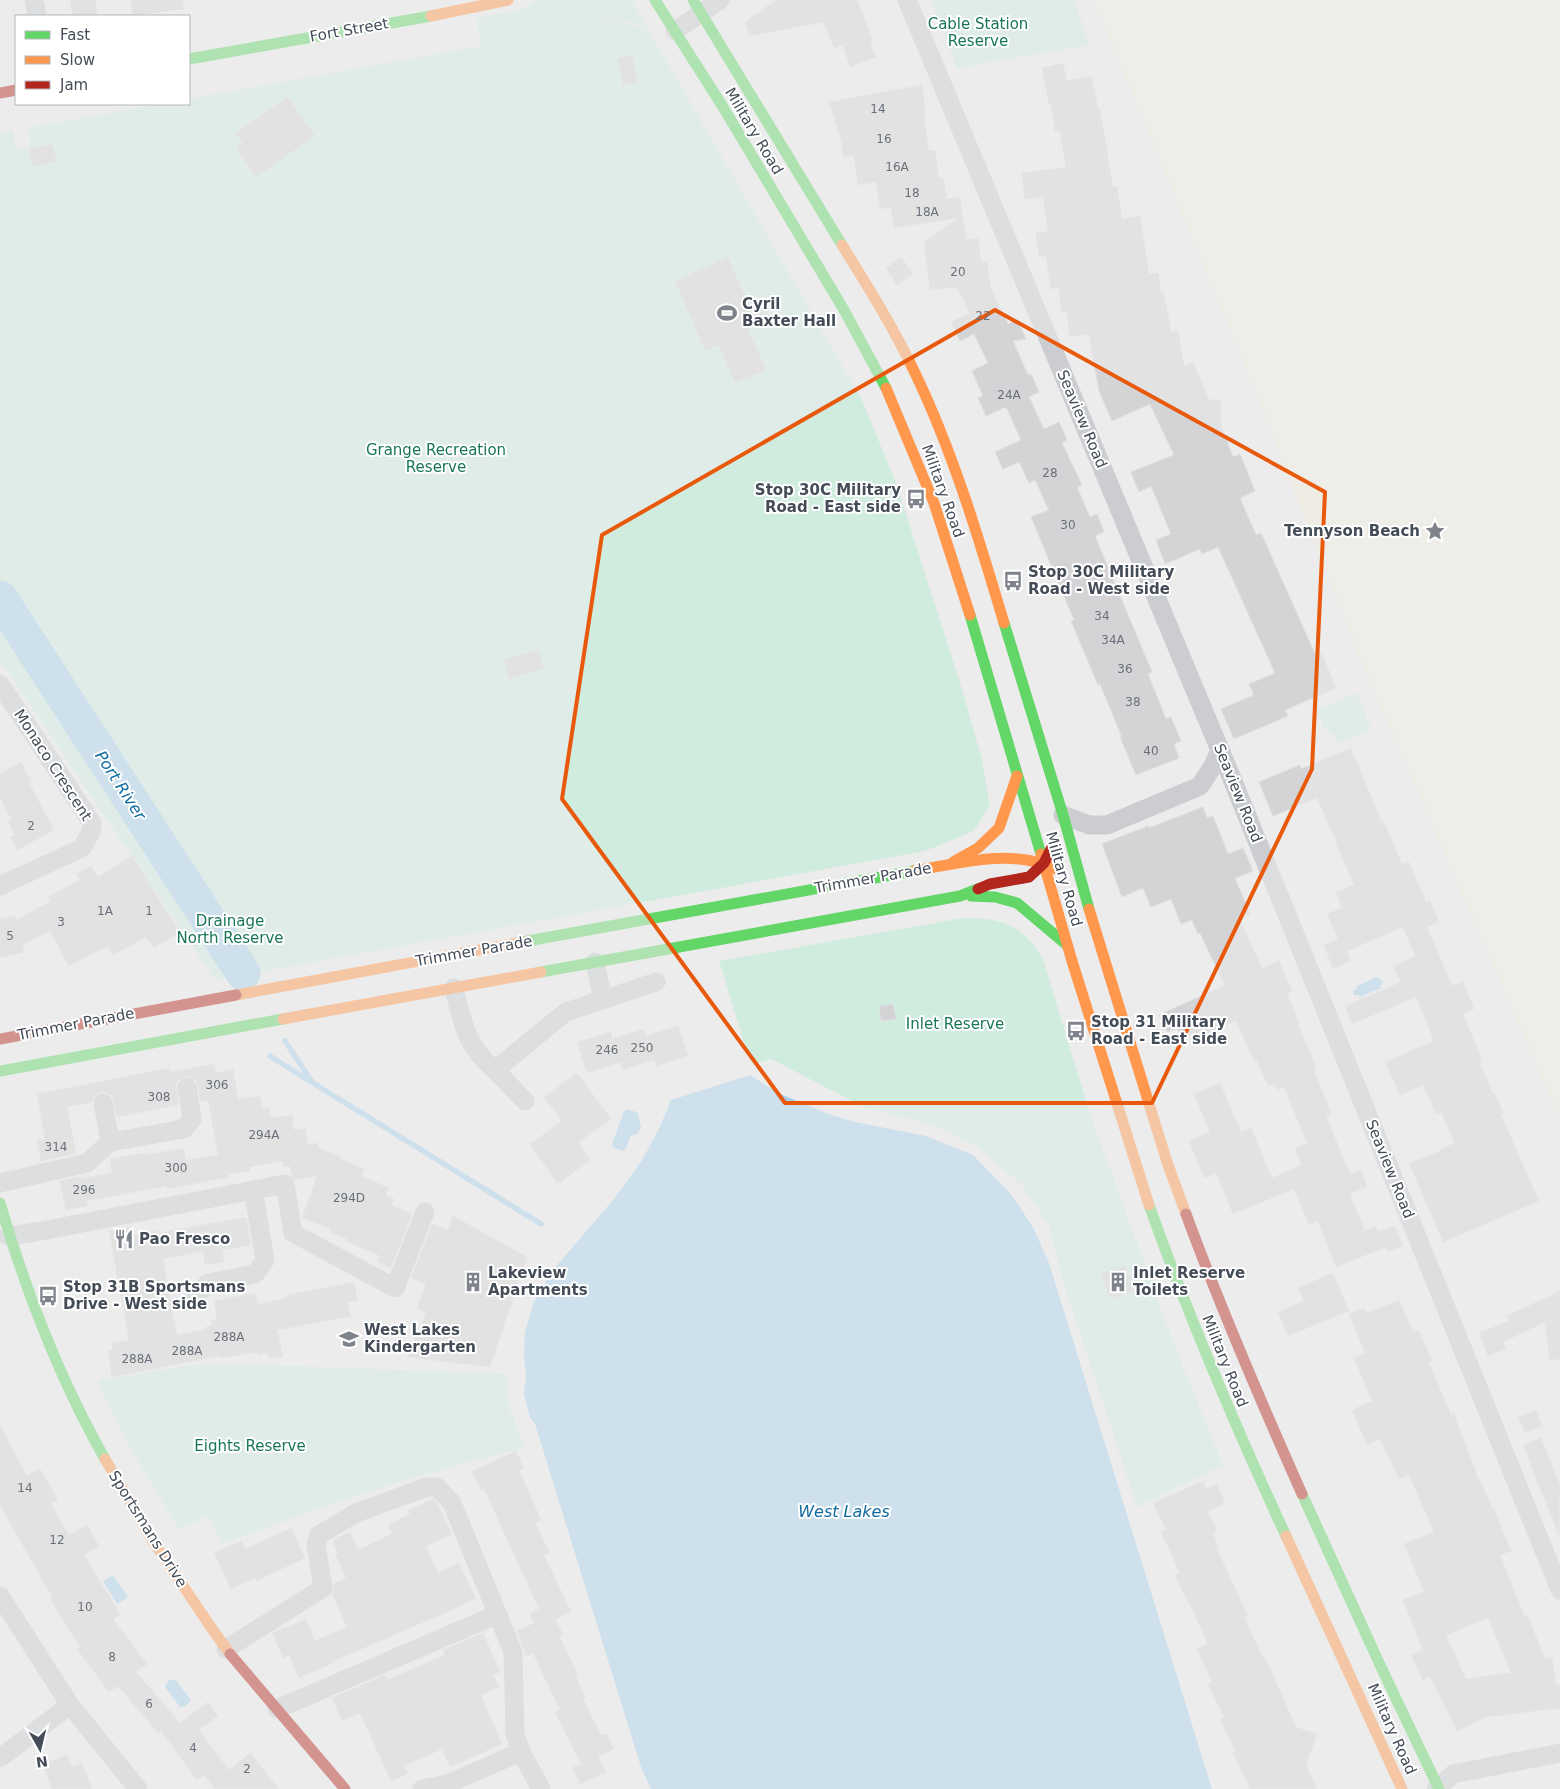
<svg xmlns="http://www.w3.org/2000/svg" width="1560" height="1789" font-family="'DejaVu Sans',sans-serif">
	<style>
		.green { fill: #d0ecdf }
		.sand { fill: #efede3 }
		.water { fill: #a6d1ea }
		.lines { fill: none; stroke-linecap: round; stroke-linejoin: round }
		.stream { stroke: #a6d1ea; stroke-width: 5.5 }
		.river { stroke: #a6d1ea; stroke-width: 35 }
		.building { fill: #d4d4d7; stroke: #dededf; fill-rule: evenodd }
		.street { stroke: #cbcdd0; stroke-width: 19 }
		.fast { stroke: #63d668; stroke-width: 11 }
		.slow { stroke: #ff974d; stroke-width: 11 }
		.jam { stroke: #b3261e; stroke-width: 11 }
		.marked { fill: none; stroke: #e8590c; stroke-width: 4; stroke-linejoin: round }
		.labels { text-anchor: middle; stroke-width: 4; stroke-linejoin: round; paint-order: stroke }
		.number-label { font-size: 12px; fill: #6a7079 }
		.park-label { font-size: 15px; fill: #187656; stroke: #fff }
		.street-label { font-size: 15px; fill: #444c58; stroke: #fff }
		.poi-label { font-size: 15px; font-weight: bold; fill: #444c58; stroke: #fff; text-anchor: start }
		.water-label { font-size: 16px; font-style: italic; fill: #0f6ba0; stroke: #fff }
	</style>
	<rect width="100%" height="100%" fill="#edecec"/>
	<!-- green -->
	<path class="green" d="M536 0H631L648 27 617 20 484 45 617 21 648 29 862 400 896 483 961 686 982 760 990 805 974 831 925 851 215 980 0 660V133L13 130 16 149 31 146 28 128 161 104H189V99L481 46 477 21 479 18 519 10Z
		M931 0H1074L1090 45 957 68Z
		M1356 693 1372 730 1338 744 1333 736 1324 728 1316 710Z
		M963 918C1002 918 1022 924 1043 959L1090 1114 1177 1352 1223 1465 1137 1507 1063 1282 1049 1226 1021 1184 980 1149 935 1125 866 1108 771 1059 751 1065 719 961Z
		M191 1365 293 1366 507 1374 509 1407 525 1448C422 1472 321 1507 222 1544L208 1516 180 1530C150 1482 119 1433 98 1381Z"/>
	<!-- sand -->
	<path class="sand" d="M1093 0H1560V1120L1362 665 1257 396Z"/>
	<!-- water -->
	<path class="water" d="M1377 977 1384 982 1380 986 1381 988 1360 997 1359 995H1354L1353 991 1357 988V986Z
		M750 1075 778 1093 831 1115 855 1122 926 1136 973 1155 1010 1193 1033 1227 1049 1263 1212 1789H651L641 1767 535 1424 530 1418 524 1394 526 1376 524 1357 525 1332 533 1304 552 1271 613 1200 641 1162 659 1129 671 1100Z
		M628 1109 638 1113 641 1127 638 1134 631 1135 625 1150 623 1151 613 1147 612 1144 624 1111Z
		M113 1575 128 1597 117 1604 103 1581Z
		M175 1679 191 1700 186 1706 180 1707 165 1687 168 1681Z"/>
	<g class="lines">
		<!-- stream -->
		<path class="stream" d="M285 1041 313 1083 541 1224
			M270 1056 311 1082"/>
		<!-- river -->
		<path class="river" d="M0 598 243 973"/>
	</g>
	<!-- building -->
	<path class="building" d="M70 0H95L98 16H73Z
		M131 0H183V9L133 16Z
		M776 0H857L873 41H870L876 57 850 67 843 45 834 48 824 22 749 36 745 22Z
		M632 55 638 82 623 85 617 58Z
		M1063 63 1067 81 1092 76 1098 109H1100L1113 187 1117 186 1122 219 1140 216 1149 274 1158 273 1161 294 1164 293 1171 332 1178 330 1184 366 1193 362 1209 400H1221V426L1233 457 1240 454 1255 491 1240 498 1256 535 1261 533 1316 656 1322 654 1336 688 1285 710 1288 716 1234 739 1221 709 1254 695 1249 684 1275 673 1218 547 1202 554 1200 549 1165 564 1156 540 1171 534 1151 486 1139 492 1131 472 1174 455 1150 404 1112 421 1099 391 1089 334 1070 337 1067 312 1062 313 1058 288 1051 289 1046 256 1039 257 1036 233 1048 231 1043 197 1025 199 1022 173 1066 167 1060 131H1055L1051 104 1049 105 1042 68Z
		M922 85 926 117H924L929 151 935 150 939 178 943 177 947 199 960 197 966 240 978 238 981 262H987L991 289 1008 324 1017 320 1026 339 1013 341 1028 375 1031 374 1039 392 1029 397 1044 429 1059 422 1067 440 1062 443 1082 485 1077 487 1090 517 1097 514 1104 532 1095 536 1152 672 1148 674 1166 719 1171 717 1181 741 1174 744 1179 758 1136 775 1120 737H1122L1100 684 1098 685 1071 621 1074 620 1031 517 1049 510 1035 480 1029 483 1019 462 1003 469 995 452 1021 440 1006 407 986 416 978 398 983 396 972 371 988 363 974 334 960 341 951 322 970 313 957 287 930 290 924 242 958 218 894 228 891 207 880 209 876 182 858 185 854 156 844 157 841 140 829 102Z
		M288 97 315 136 256 177 236 148 243 144 235 133Z
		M52 144 57 161 33 167 29 149Z
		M728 257 749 306 760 301 768 320 748 329 766 370 735 383 719 345 705 351 675 281Z
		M901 257 913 274 897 285 886 268Z
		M538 649 544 668 509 679 504 660Z
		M1351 748 1382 823 1384 822 1402 864 1409 862 1426 902 1430 901 1439 922 1427 927 1452 986 1463 982 1474 1009 1463 1014 1482 1060 1479 1061 1493 1094H1495L1504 1114 1501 1115 1539 1201 1443 1242 1409 1163 1440 1151V1149L1455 1143 1441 1112 1436 1114 1423 1085 1400 1095 1385 1062 1434 1041 1416 997 1352 1024 1345 1006 1401 982 1393 966 1415 956 1403 927 1347 951 1351 961 1333 969 1324 945 1338 939 1327 914 1342 908 1336 892 1354 885 1336 843H1337L1317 798 1273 816 1259 782 1300 765 1301 769Z
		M21 762 31 782 29 783 54 830 17 850 10 837 15 835 8 822 12 820 0 798V774Z
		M1203 807 1207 818 1213 816 1228 854 1243 848 1253 871 1235 878 1250 914 1239 918 1262 968 1279 961 1292 991 1287 993 1300 1024H1298L1316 1067 1313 1068 1331 1114 1326 1116 1350 1174 1361 1170 1367 1187 1350 1194 1365 1231 1376 1226 1378 1232 1395 1226 1403 1246 1388 1251 1386 1247 1336 1267 1318 1221 1309 1225 1294 1189 1233 1214 1216 1173 1204 1178 1189 1141 1210 1132 1194 1094 1220 1083 1241 1132 1251 1128 1272 1178 1302 1165 1295 1148 1307 1143 1284 1087 1277 1090 1275 1084 1268 1086 1257 1061 1255 1062 1236 1021 1199 1037 1197 1033 1182 1040 1177 1028 1167 1032 1159 1015 1223 986 1224 984 1200 933 1198 934 1192 920 1181 924 1171 899 1151 907 1143 888 1122 897 1102 844 1148 826 1149 828Z
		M132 856 180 932 154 948 146 937 113 955 108 946 69 966 50 931 23 945 24 952 0 958V919L15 916 16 920 51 901 48 897 80 880 76 874 91 866 98 877Z
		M893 1004 896 1019 881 1021 879 1006Z
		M678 1026 688 1056 656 1066 654 1060 622 1070 620 1062 587 1073 577 1042 611 1032 612 1039 644 1029 646 1036Z
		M214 1064 216 1073 233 1069 238 1099 260 1096 263 1109 269 1108 271 1118 292 1115 294 1130 305 1128 308 1145 318 1143 319 1148 341 1157 340 1159 364 1169 361 1176 389 1188 385 1195 394 1199 391 1205 412 1214 391 1268 377 1262 380 1256 346 1241 347 1239 330 1232 331 1229 302 1218 317 1176 295 1180 292 1175 290 1166 283 1167 282 1161 249 1167 250 1171 229 1174V1177L166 1189V1186L87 1201V1206L66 1210 60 1181 80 1176V1179L112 1173 110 1159 144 1153 145 1155 184 1148 186 1160 218 1155 208 1100 201 1101 196 1080 191 1077 185 1076 180 1079 176 1083 178 1105 117 1117 112 1096 107 1093 101 1092 95 1095 92 1102 67 1107 76 1154 41 1161 37 1140 45 1139 37 1094 169 1068 170 1072Z
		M577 1073 611 1119 578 1143 590 1160 558 1184 530 1144 562 1121 544 1097Z
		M453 1216 527 1257 490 1367 407 1357 426 1313 417 1308 426 1284 411 1278 432 1224 448 1230Z
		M246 1217 251 1245 222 1250 224 1262 205 1265 203 1251 163 1259 177 1335 206 1329V1327L212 1326 211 1320 217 1319 214 1301 255 1293 258 1304 287 1298V1295L354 1282 358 1301 348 1302 351 1316 277 1330 283 1357 269 1358 267 1353 258 1355 257 1352 222 1358 219 1356 112 1377 108 1351 113 1350 112 1343 129 1340 109 1231 132 1227 133 1235 158 1230V1233Z
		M1125 1266 1134 1290 1111 1299 1101 1274Z
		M1333 1273 1349 1311 1288 1336 1278 1312 1304 1301 1298 1288Z
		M1560 1291V1359L1550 1360 1545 1322 1503 1342 1506 1349 1488 1356 1479 1333 1509 1321 1507 1316Z
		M1399 1300 1413 1332 1419 1330 1432 1361 1429 1363 1451 1415 1454 1414 1480 1483 1481 1482 1492 1508 1493 1507 1511 1551 1500 1555 1525 1618 1528 1616 1545 1659 1552 1658 1556 1685 1560 1684V1708L1487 1717 1457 1731 1430 1677 1423 1680 1411 1655 1423 1650 1403 1600 1424 1591 1404 1544 1434 1532 1409 1475 1399 1479 1380 1439 1367 1445 1352 1410 1372 1401 1354 1358 1365 1353 1349 1314 1363 1308 1368 1313ZM1488 1618 1511 1673 1466 1679 1446 1635Z
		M1536 1410 1542 1426 1525 1433 1518 1417Z
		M0 1425 27 1476 40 1469 58 1500 51 1504 69 1535 87 1525 99 1546 84 1555 120 1614 113 1619 147 1664 136 1672 180 1723 208 1702 218 1716 199 1730 229 1770 250 1753 279 1789H215L204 1775 197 1780 161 1731 158 1733 118 1686 109 1692 77 1649 80 1647 50 1599 52 1597 0 1505Z
		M1541 1438 1560 1485 1559 1536 1523 1445Z
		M516 1451 524 1469 519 1470 541 1520 535 1523 550 1553 544 1555 571 1612 555 1619 563 1634 559 1636 578 1675 575 1676 586 1697 583 1699 601 1735 606 1734 614 1749 598 1756 606 1772 580 1784 572 1768 581 1764 555 1712 560 1710 533 1653 526 1656 517 1631 534 1623 530 1613 539 1609 484 1489 481 1490 472 1471Z
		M1203 1481 1206 1489 1217 1484 1225 1503 1208 1511 1217 1531 1213 1533 1218 1546 1216 1547 1248 1616 1244 1617 1263 1658 1265 1657 1296 1727 1317 1734 1306 1765 1317 1789H1250L1233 1753 1236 1752 1220 1719 1224 1717 1208 1684 1212 1682 1197 1649 1208 1644 1189 1602 1188 1603 1175 1575 1180 1573 1161 1532 1166 1530 1153 1503Z
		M433 1499 437 1503 452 1534 426 1546 438 1573 459 1563 476 1598 449 1611 334 1661 335 1662 299 1678 289 1655 283 1658 272 1633 306 1619 315 1641 347 1627 332 1594 334 1584 346 1578 335 1554 338 1553 333 1542 335 1541 334 1539 350 1532 358 1550 392 1534 388 1525 410 1514 408 1510Z
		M291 1528 305 1558 256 1581 255 1578 231 1589 214 1553 241 1541 245 1549Z
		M483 1633 500 1672 493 1675 499 1687 481 1695 502 1744 450 1767 442 1749 404 1766 408 1774 391 1781 360 1713 342 1721 332 1698 385 1675 387 1680 445 1655 443 1650Z
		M67 1755 72 1767 82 1763 92 1789H52L43 1764Z"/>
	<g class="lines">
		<!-- street -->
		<path class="street" d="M34 0 37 16
			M907 0 1230 774 1560 1590
			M675 31 720 0
			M0 684 92 823 91 832 82 848 0 886
			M1063 815 1089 825H1107L1200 786 1213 766 1220 750
			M595 962 603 1000
			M454 988C463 1024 465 1045 495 1070L566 1012 656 982
			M495 1070 525 1101
			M103 1103 110 1142
			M0 1183 87 1163 110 1142 184 1129 192 1119 187 1087
			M8 1236 36 1232 285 1184 293 1233 395 1288 425 1212
			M190 1302 208 1283 255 1274 265 1260 253 1190
			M0 1596 70 1705 138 1789
			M226 1649 323 1588 316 1544 319 1535 356 1513 427 1487H437L452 1503 513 1652 515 1734 521 1752 541 1789
			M277 1709 498 1614
			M0 1758 70 1705
			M422 1789 447 1784 521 1752
			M1436 1789 1453 1774 1560 1753"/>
		<!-- fast -->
		<path class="fast" d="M655 0 723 107 844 310 886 388
			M693 0 842 245
			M189 59 431 16
			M970 615 1041 854
			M1004 623 1063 815 1089 909
			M971 896 995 897 1017 903 1067 945
			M522 942 914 871
			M541 972 960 896 978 889
			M0 1071 283 1019
			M0 1203C26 1292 59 1378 105 1459
			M1149 1205C1189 1318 1236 1428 1286 1536
			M1302 1494 1381 1667 1439 1789"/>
		<!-- slow -->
		<path class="slow" d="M431 16 508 0
			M842 245C868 287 894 328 915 373 953 452 979 539 1004 623
			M886 388 934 503 970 615
			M1041 854 1072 961 1149 1205
			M953 862 978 848 999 828 1017 776
			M914 871C960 863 1012 848 1056 869
			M1089 909 1167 1162 1186 1214
			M236 995 522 942
			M283 1019 541 972
			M105 1459 153 1541 210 1626 230 1654
			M1286 1536 1402 1789"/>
		<!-- jam -->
		<path class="jam" d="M0 93 16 90
			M978 889 990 884 1029 877 1044 863 1051 849
			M0 1039 236 995
			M1186 1214C1221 1309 1261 1402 1302 1494
			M230 1654 345 1789"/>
	</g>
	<!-- marked area -->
	<path d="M0 0H1560V1789H0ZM995 310 1325 492 1312 769 1152 1103H785L562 799 602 535Z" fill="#edecec" fill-opacity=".55" fill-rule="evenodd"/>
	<path class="marked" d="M995 310 1325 492 1312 769 1152 1103H785L562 799 602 535Z"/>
	<!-- icons -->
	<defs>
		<symbol id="stadium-bare" viewBox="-9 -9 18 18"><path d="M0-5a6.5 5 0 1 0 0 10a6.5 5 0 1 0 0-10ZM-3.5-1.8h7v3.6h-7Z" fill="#7f848c" stroke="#fff" stroke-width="2.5" paint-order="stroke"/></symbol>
		<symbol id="bus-bare" viewBox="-9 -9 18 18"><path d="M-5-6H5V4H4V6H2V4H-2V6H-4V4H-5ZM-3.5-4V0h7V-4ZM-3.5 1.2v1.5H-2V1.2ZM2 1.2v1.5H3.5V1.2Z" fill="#7f848c" stroke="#fff" stroke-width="2.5" paint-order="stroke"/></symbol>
		<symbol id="sight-bare" viewBox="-9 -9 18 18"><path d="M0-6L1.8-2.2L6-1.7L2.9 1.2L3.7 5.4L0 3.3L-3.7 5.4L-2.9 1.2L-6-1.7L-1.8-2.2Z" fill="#7f848c" stroke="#fff" stroke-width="2.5" paint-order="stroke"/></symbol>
		<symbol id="restaurant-bare" viewBox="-9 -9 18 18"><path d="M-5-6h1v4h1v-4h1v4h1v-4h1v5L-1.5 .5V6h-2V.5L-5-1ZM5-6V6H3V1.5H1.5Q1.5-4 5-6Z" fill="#7f848c" stroke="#fff" stroke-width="2.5" paint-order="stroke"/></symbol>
		<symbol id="building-bare" viewBox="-9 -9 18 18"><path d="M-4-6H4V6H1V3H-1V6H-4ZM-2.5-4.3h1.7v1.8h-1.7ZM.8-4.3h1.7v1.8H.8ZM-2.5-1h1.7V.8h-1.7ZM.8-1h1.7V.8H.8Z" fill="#7f848c" stroke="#fff" stroke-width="2.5" paint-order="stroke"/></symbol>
		<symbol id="school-bare" viewBox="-9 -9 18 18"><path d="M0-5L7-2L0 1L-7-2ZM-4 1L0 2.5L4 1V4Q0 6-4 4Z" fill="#7f848c" stroke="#fff" stroke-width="2.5" paint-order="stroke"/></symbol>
	</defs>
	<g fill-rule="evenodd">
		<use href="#stadium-bare" x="713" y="299" width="28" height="28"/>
		<use href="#bus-bare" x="902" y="485" width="28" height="28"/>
		<use href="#sight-bare" x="1421" y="517" width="28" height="28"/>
		<use href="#bus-bare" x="999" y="567" width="28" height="28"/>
		<use href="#bus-bare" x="1062" y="1017" width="28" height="28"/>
		<use href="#restaurant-bare" x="110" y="1225" width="28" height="28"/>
		<use href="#building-bare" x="459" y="1268" width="28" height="28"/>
		<use href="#building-bare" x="1104" y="1268" width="28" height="28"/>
		<use href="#bus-bare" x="34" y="1282" width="28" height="28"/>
		<use href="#school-bare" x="335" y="1325" width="28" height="28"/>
	</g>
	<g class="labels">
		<!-- number labels -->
		<g class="number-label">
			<text x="878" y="113">14</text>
			<text x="884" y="143">16</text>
			<text x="897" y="171">16A</text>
			<text x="912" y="197">18</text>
			<text x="927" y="216">18A</text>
			<text x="958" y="276">20</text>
			<text x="983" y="320">22</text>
			<text x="1009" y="399">24A</text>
			<text x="1050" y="477">28</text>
			<text x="1068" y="529">30</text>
			<text x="1102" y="620">34</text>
			<text x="1113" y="644">34A</text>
			<text x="1125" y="673">36</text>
			<text x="1133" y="706">38</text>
			<text x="1151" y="755">40</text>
			<text x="31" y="830">2</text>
			<text x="105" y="915">1A</text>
			<text x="149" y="915">1</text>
			<text x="61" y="926">3</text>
			<text x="10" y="940">5</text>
			<text x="642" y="1052">250</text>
			<text x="607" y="1054">246</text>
			<text x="217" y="1089">306</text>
			<text x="159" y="1101">308</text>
			<text x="264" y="1139">294A</text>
			<text x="56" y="1151">314</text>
			<text x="176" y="1172">300</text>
			<text x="84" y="1194">296</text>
			<text x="349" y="1202">294D</text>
			<text x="229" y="1341">288A</text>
			<text x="187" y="1355">288A</text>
			<text x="137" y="1363">288A</text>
			<text x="25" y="1492">14</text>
			<text x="57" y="1544">12</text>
			<text x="85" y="1611">10</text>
			<text x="112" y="1661">8</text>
			<text x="149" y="1708">6</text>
			<text x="193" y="1752">4</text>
			<text x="247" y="1773">2</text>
		</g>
		<!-- park labels -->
		<g class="park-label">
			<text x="978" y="29">Cable Station<tspan x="978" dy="17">Reserve</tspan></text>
			<text x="436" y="455">Grange Recreation<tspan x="436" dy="17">Reserve</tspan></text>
			<text x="230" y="926">Drainage<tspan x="230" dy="17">North Reserve</tspan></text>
			<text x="955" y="1029">Inlet Reserve</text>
			<text x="250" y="1451">Eights Reserve</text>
		</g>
		<!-- street labels -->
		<g class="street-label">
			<text transform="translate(349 30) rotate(-10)" y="5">Fort Street</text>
			<text transform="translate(754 131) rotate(59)" y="5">Military Road</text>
			<text transform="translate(1082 419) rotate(67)" y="5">Seaview Road</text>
			<text transform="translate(943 491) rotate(70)" y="5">Military Road</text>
			<text transform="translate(53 765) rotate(57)" y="5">Monaco Crescent</text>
			<text transform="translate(1238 793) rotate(68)" y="5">Seaview Road</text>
			<text transform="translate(873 878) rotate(-10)" y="5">Trimmer Parade</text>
			<text transform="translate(1064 879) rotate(74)" y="5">Military Road</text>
			<text transform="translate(474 951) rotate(-10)" y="5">Trimmer Parade</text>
			<text transform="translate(76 1024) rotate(-11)" y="5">Trimmer Parade</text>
			<text transform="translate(1390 1169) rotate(68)" y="5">Seaview Road</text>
			<text transform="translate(1225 1361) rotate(68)" y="5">Military Road</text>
			<text transform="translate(148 1529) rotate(58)" y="5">Sportsmans Drive</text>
			<text transform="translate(1392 1729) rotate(66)" y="5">Military Road</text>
		</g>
		<!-- poi labels -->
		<g class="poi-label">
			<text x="742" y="309">Cyril<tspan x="742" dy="17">Baxter Hall</tspan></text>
			<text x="901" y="495" text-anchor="end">Stop 30C Military<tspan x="901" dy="17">Road - East side</tspan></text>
			<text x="1420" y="536" text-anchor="end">Tennyson Beach</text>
			<text x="1028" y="577">Stop 30C Military<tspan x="1028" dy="17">Road - West side</tspan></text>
			<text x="1091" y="1027">Stop 31 Military<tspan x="1091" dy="17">Road - East side</tspan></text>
			<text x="139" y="1244">Pao Fresco</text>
			<text x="488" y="1278">Lakeview<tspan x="488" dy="17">Apartments</tspan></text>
			<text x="1133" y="1278">Inlet Reserve<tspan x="1133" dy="17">Toilets</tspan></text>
			<text x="63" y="1292">Stop 31B Sportsmans<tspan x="63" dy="17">Drive - West side</tspan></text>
			<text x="364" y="1335">West Lakes<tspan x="364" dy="17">Kindergarten</tspan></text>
		</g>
		<!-- water labels -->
		<g class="water-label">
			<text transform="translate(121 785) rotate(57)" y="6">Port River</text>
			<text x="844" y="1517">West Lakes</text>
		</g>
	</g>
	<!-- legend -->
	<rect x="15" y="15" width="175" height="90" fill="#ffffff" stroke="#b4b7bc"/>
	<rect x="25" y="31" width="25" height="8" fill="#63d668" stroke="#b4b7bc"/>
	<text x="60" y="40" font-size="15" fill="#444c58">Fast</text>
	<rect x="25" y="56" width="25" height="8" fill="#ff974d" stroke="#b4b7bc"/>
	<text x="60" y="65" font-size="15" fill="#444c58">Slow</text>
	<rect x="25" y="81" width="25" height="8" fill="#b3261e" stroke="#b4b7bc"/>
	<text x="60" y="90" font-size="15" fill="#444c58">Jam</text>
	<!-- north arrow -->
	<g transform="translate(40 1749) rotate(172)" stroke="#ffffff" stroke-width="4" paint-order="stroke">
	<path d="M0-4L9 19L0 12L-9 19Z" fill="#444c58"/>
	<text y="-8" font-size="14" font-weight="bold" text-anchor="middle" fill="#444c58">N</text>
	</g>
</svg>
